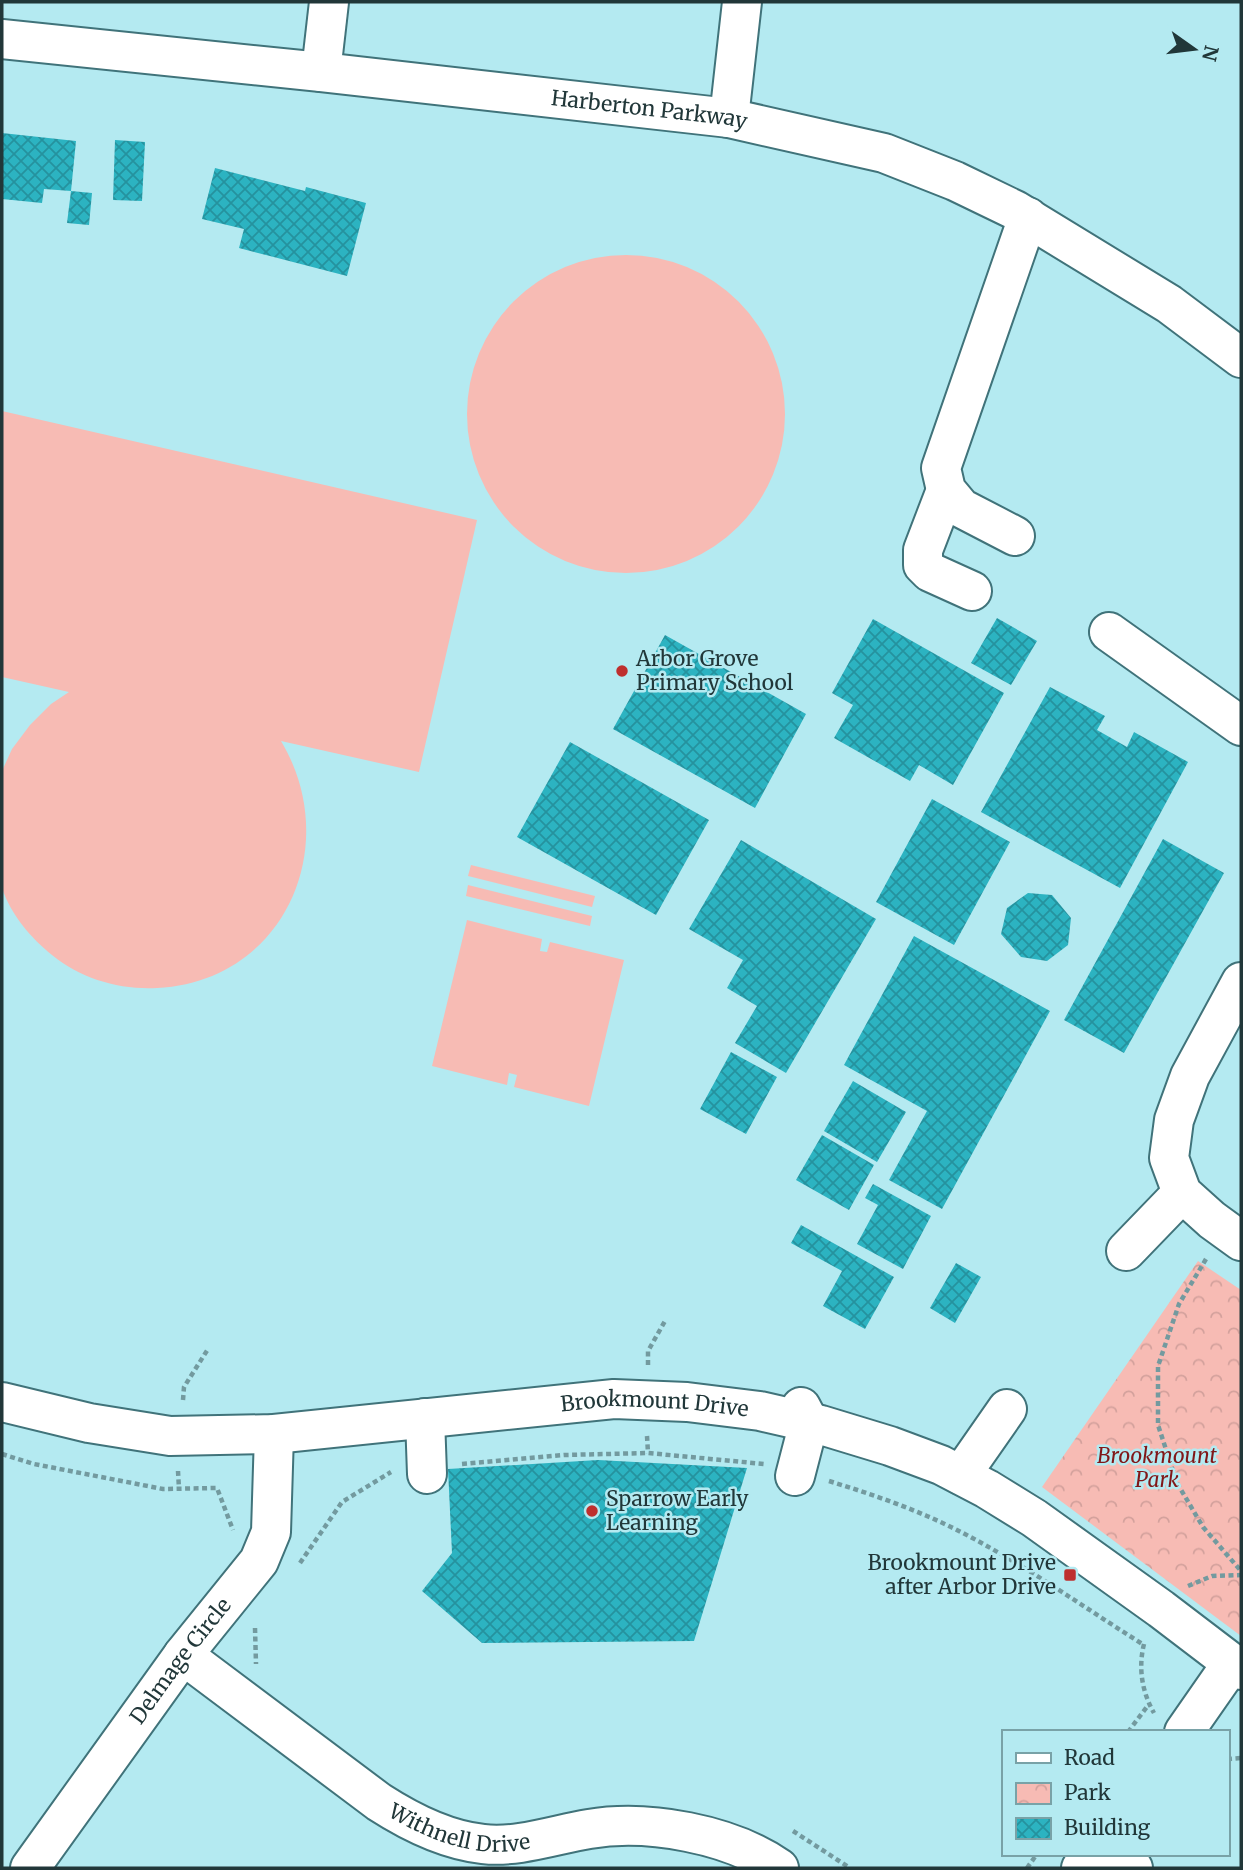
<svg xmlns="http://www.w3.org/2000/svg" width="1243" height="1870" font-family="Merriweather,serif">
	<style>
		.park { fill: url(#park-crowns) }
		.garden { fill: #f7bbb4 }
		.building { fill: url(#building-cross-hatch) }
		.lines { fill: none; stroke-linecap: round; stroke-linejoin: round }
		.minor-casing { stroke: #40737a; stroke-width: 42 }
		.path { stroke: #739a9f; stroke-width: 4.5; stroke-dasharray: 5 3.5; stroke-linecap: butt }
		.minor { stroke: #fff; stroke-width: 38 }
		.poi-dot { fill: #be2f2e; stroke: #b4eaf1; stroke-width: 2.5 }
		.labels { text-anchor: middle; stroke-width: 5; stroke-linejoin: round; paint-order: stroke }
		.street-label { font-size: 21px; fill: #213739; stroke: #b4eaf1 }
		.poi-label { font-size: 21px; fill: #213739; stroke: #b4eaf1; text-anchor: start }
		.park-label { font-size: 21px; font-style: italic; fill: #811718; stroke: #b4eaf1 }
	</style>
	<defs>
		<pattern id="park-crowns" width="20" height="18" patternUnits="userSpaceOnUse" patternTransform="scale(1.75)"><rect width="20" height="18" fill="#f7bbb4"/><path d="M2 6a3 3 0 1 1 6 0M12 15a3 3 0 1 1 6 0" fill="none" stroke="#d3a19c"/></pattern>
		<pattern id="building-cross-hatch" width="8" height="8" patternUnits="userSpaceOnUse" patternTransform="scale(1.75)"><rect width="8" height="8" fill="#2cb3c1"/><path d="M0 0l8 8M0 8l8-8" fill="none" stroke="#25929e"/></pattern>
	</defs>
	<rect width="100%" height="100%" fill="#b4eaf1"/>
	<!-- park -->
	<path class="park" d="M1198 1261 1241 1290V1636L1042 1487Z"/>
	<!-- garden -->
	<path class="garden" d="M467 414a159 159 0 1 1 318 0a159 159 0 1 1-318 0Z
		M2 411 477 520 419 772 281 741C344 846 284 982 157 988 120 990 81 979 52 955 31 938 11 915 2 888V771L12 749 30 725 51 704 69 692 2 677Z
		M471 865 595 896 592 907 468 876Z
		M468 885 592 916 590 926 466 896Z
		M467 920 542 939 540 951 547 952 550 942 624 960 589 1106 514 1087 517 1075 509 1073 507 1085 432 1066Z"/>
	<!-- building -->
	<path class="building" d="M2 133 76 141 71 191 44 189 42 203 2 199Z
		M115 140 145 142 142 201 113 200Z
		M215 168 305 191 306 187 366 203 347 276 239 248 244 229 202 219Z
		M71 191 92 193 89 225 67 223Z
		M997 618 1037 641 1011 685 971 663Z
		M873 619 1004 693 953 785 919 765 910 781 834 738 853 705 832 693Z
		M665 635 806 714 755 808 613 729Z
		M1050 687 1105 716 1097 730 1127 747 1134 732 1188 762 1120 888 981 812Z
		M570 742 709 820 656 915 517 837Z
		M932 799 1010 842 954 945 876 902Z
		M1163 839 1224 873 1124 1053 1064 1020Z
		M741 840 876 919 786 1073 735 1043 757 1006 727 988 743 960 689 929Z
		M1028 893 1052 895 1071 918 1068 945 1047 961 1021 957 1001 934 1007 908Z
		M914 936 1050 1011 942 1209 889 1180 927 1111 844 1065Z
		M731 1052 777 1077 746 1134 700 1109Z
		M853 1081 906 1112 877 1162 824 1131Z
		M822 1135 874 1165 849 1210 796 1180Z
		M873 1184 931 1216 903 1269 857 1244 878 1205 865 1198Z
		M801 1225 894 1277 865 1329 823 1306 842 1271 791 1243Z
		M956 1263 981 1277 955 1323 930 1308Z
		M598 1460 747 1468 694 1641 482 1643 422 1591 452 1553 448 1469Z"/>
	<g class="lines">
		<defs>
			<g id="minor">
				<path id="s1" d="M2 39 321 72 729 118 884 153 955 181 1015 210 1169 304 1241 358"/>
				<path d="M321 72 329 2"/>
				<path d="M729 118 742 2"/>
				<path d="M946 490 923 550V565L930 572 972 591"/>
				<path d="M1015 536 961 508 946 490 941 468 1028 217"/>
				<path d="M1109 632 1241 726"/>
				<path d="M1241 982 1190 1076 1174 1120 1169 1158 1182 1193 1212 1220 1241 1241"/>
				<path d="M1126 1251 1182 1193"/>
				<path id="s2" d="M2 1402 89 1423 170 1436 274 1434 614 1399 687 1402 760 1411 821 1425 890 1446 941 1465 987 1489 1034 1518 1161 1609 1241 1670"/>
				<path d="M425 1418 427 1474"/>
				<path d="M961 1475 1007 1409"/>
				<path d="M795 1476 809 1422 801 1407"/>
				<path id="s3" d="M183 1655 379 1802C410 1822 445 1840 483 1844 518 1848 554 1835 589 1829 648 1819 730 1834 779 1868"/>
				<path d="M1184 1732 1232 1663"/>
				<path d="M1112 1854 1133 1868"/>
				<path id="s4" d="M30 1868 183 1655 259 1561 271 1532 274 1434"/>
				<path d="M1081 1868 1091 1854"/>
			</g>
		</defs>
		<!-- minor casing -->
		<use href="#minor" class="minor-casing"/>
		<!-- path -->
		<path class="path" d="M1206 1259 1179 1304 1158 1366V1425L1177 1483 1203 1527 1241 1571
			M648 1365V1351L665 1321
			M183 1400 184 1387 208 1349
			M647 1436 648 1453
			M2 1454 34 1464 163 1489 217 1488 233 1530
			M462 1464 564 1455 648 1453 764 1464
			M178 1471 179 1489
			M829 1481C871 1494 912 1508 951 1527 1018 1560 1080 1605 1144 1645
			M300 1563 342 1502 391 1472
			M1188 1586 1212 1576 1241 1575
			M255 1628 256 1664
			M1144 1644C1138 1668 1142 1692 1154 1713
			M1128 1732 1149 1704
			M1227 1759 1241 1758
			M793 1831 850 1868
			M1027 1868 1037 1854"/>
		<!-- minor -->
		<use href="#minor" class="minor"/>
	</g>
	<!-- markers -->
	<g class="poi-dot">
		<circle cx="622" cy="671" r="7"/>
		<circle cx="592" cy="1511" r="7"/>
		<rect x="1063" y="1568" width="14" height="14" rx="3.5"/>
	</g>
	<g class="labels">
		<!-- street labels -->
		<g class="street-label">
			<text dy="7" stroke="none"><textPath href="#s1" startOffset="651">Harberton Parkway</textPath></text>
			<text dy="7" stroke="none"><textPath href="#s2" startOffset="658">Brookmount Drive</textPath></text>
			<text dy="7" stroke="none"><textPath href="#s4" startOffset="256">Delmage Circle</textPath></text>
			<text dy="7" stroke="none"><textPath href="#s3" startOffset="332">Withnell Drive</textPath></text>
		</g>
		<!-- poi labels -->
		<g class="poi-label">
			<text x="636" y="666">Arbor Grove<tspan x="636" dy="24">Primary School</tspan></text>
			<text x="606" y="1506">Sparrow Early<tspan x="606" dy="24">Learning</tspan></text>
			<text x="1056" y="1570" text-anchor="end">Brookmount Drive<tspan x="1056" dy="24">after Arbor Drive</tspan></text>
		</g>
		<!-- park labels -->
		<g class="park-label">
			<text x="1157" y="1463">Brookmount<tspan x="1157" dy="24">Park</tspan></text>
		</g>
	</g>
	<!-- border -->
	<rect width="1243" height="1870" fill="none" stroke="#213739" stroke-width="7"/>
	<!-- legend -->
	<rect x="1002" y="1730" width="228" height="126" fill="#b4eaf1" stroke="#79a2a7" stroke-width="2"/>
	<rect x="1016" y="1753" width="35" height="10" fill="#ffffff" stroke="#79a2a7" stroke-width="2"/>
	<text x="1064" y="1765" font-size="21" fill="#213739">Road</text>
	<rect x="1016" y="1783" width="35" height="21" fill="url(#park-crowns)" stroke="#79a2a7" stroke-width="2"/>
	<text x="1064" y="1800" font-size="21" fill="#213739">Park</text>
	<rect x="1016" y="1818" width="35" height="21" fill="url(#building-cross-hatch)" stroke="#79a2a7" stroke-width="2"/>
	<text x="1064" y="1835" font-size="21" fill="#213739">Building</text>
	<!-- north arrow -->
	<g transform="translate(1194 49) rotate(104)" stroke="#b4eaf1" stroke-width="5" paint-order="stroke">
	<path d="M0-5L12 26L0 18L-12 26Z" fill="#213739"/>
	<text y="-10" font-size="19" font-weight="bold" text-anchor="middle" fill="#213739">N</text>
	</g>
</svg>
